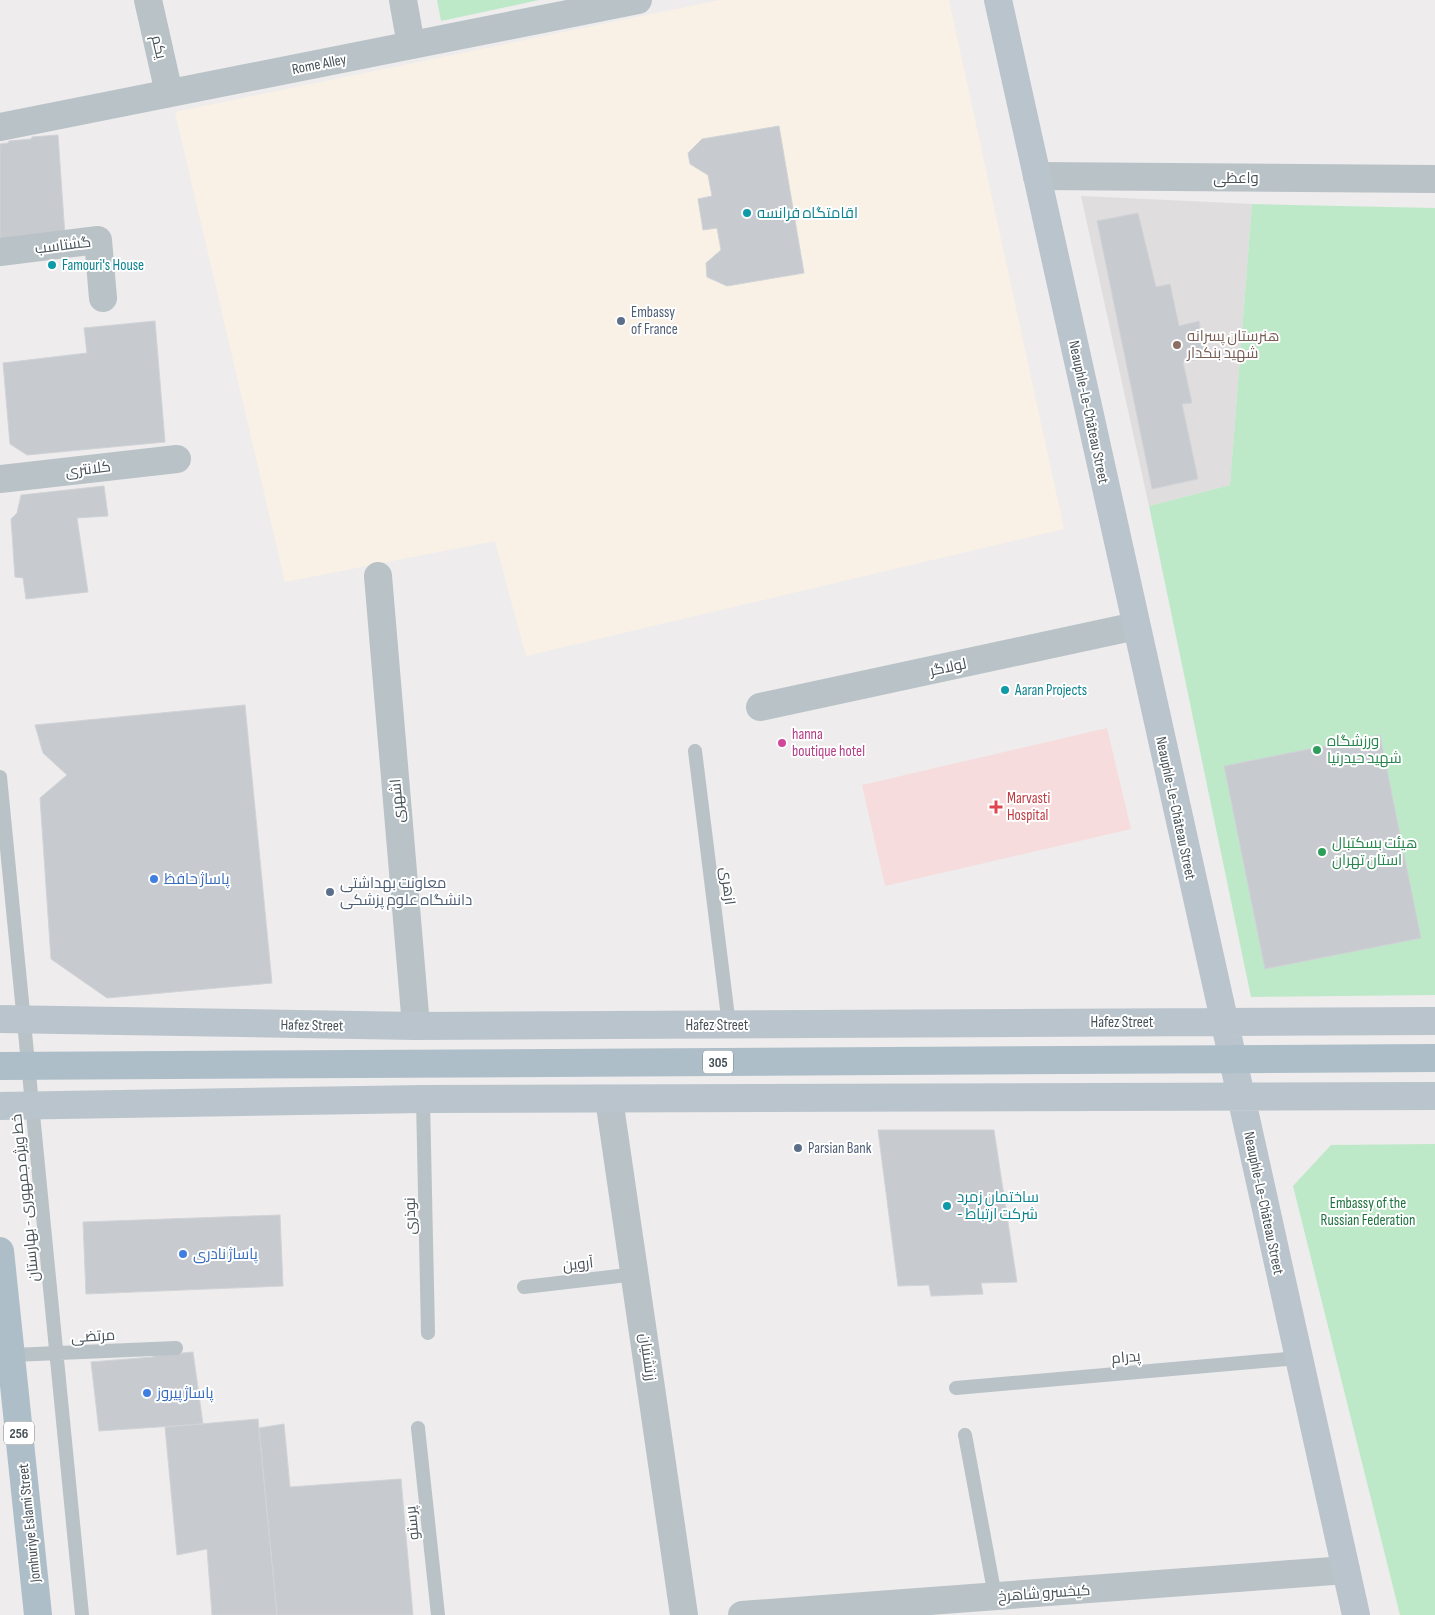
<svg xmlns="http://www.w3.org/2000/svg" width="1435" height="1615" font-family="'Sofia Sans Condensed',Cairo,sans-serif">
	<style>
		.commercial { fill: #f9f1e5 }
		.education { fill: #dfdddd }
		.medical { fill: #f7dcdd }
		.green { fill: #bde9c9 }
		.building { fill: #c7cace; stroke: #d0d3d7 }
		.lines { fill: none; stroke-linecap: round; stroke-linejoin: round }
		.service { stroke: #b8c2c7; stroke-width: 14 }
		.minor { stroke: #b8c2c7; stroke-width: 28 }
		.secondary { stroke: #b9c4cc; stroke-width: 28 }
		.primary { stroke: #adbec9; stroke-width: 28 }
		.primary-bridge { stroke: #adbec9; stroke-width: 28 }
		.culture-dot { fill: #0f9aa8; stroke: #fff; stroke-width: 2 }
		.service-dot { fill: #5c6f8a; stroke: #fff; stroke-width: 2 }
		.education-dot { fill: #8d6e63; stroke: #fff; stroke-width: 2 }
		.hotel-dot { fill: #d1479c; stroke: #fff; stroke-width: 2 }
		.leisure-dot { fill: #2e9e5b; stroke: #fff; stroke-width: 2 }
		.health-dot { fill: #e0444e; stroke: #fff; stroke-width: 2 }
		.shop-dot { fill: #3f7fe0; stroke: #fff; stroke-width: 2 }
		.labels { text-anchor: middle; stroke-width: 4; stroke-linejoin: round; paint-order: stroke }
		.shield { fill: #fff; stroke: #7e8589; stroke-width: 1 }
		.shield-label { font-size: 14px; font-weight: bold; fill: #465157 }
		.street-label { font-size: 15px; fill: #465157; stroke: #fff }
		.culture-label { font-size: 15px; fill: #0d838f; stroke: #fff; text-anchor: start }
		.service-label { font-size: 15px; fill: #4e5e75; stroke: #fff; text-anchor: start }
		.education-label { font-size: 15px; fill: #785e54; stroke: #fff; text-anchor: start }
		.hotel-label { font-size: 15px; fill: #b23c85; stroke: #fff; text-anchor: start }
		.leisure-label { font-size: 15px; fill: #27864d; stroke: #fff; text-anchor: start }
		.health-label { font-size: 15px; fill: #be3a42; stroke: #fff; text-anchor: start }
		.shop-label { font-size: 15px; fill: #366cbe; stroke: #fff; text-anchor: start }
		.park-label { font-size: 15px; fill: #1e713e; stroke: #fff }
	</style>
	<rect width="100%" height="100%" fill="#eeecec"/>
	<!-- commercial -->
	<path class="commercial" d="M720 0H949L1064 529 526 656 495 541 285 582 175 112Z"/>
	<!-- education -->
	<path class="education" d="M1081 196 1252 204 1230 485 1149 506Z"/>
	<!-- medical -->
	<path class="medical" d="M1107 728 1131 829 885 886 862 785Z"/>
	<!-- green -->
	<path class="green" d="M437 0H539L441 21Z
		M1252 204 1435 208V995L1251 997 1149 506 1230 485Z
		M1435 1144V1615H1400L1293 1186 1331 1145Z"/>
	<!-- building -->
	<path class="building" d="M779 126 804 273 727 286 707 277 706 263 721 250 717 228 703 230 698 199 712 196 708 175 690 164 688 153 702 139Z
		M58 135 65 236 0 242V144L8 143 9 141 31 139 32 137Z
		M1138 213 1156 287 1170 284 1179 326 1199 321 1205 358 1183 362 1192 403 1182 404 1198 479 1152 489 1097 221Z
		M155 321 165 442 27 455 10 444 3 363 87 353 84 328Z
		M104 486 108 516 77 518 88 592 26 599 23 578 15 577 11 519 17 513 21 495Z
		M245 705 272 983 107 998 51 959 40 798 67 775 43 753 35 725Z
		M1380 735 1421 938 1265 969 1224 766Z
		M878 1130H994L1017 1282 981 1283 983 1294 931 1296 929 1285 898 1286Z
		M280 1215 283 1286 86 1294 83 1222Z
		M193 1352 203 1424 99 1431 91 1362 153 1357V1356Z
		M258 1419 277 1615H212L207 1549 177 1555 165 1427Z
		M284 1424 290 1487 401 1479 413 1615H277L259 1428Z"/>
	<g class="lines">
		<!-- service -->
		<path class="service" d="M695 751 729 1025
			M0 777 82 1615
			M423 1099 428 1333
			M524 1287 636 1274
			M12 1355 176 1348
			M956 1388 1298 1358
			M418 1428 438 1615
			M965 1435 995 1596"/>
		<!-- minor -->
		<path class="minor" d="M148 0 169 93
			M403 0 411 45
			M0 127 638 0
			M1037 176 1435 179
			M0 252 98 240 103 298
			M0 479 177 459
			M378 576 416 1026
			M760 707 1136 626
			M609 1099 684 1615
			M742 1615 1346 1570"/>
		<!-- secondary -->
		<path class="secondary" d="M998 0 1356 1615
			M0 1019 416 1026 1435 1021
			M0 1106 423 1099 1435 1096"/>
		<!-- primary -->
		<path class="primary" d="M0 1251 38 1615"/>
		<!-- primary-bridge -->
		<path class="primary-bridge" d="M0 1066 1435 1058"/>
	</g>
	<!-- markers -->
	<g class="culture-dot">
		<circle cx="747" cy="213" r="5"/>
		<circle cx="52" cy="265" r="5"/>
		<circle cx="1005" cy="690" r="5"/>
		<circle cx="947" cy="1206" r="5"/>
	</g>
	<g class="service-dot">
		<circle cx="621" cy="321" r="5"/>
		<circle cx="330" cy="892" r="5"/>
		<circle cx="798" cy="1148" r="5"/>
	</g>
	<circle class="education-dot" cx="1177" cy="345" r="5"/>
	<circle class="hotel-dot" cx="782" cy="743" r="5"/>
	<g class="leisure-dot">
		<circle cx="1317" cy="750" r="5"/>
		<circle cx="1322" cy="852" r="5"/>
	</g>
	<path class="health-dot" d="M993.5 799.5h5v5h5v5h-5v5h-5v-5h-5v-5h5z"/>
	<g class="shop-dot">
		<circle cx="154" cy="879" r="5"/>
		<circle cx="183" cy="1254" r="5"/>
		<circle cx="147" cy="1393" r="5"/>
	</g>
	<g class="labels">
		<!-- shield labels -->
		<g class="shield">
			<rect x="703" y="1050.5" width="30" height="23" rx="4"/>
			<rect x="4" y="1421.5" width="30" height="23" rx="4"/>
		</g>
		<g class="shield-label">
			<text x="718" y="1067">305</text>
			<text x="19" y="1438">256</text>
		</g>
		<!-- street labels -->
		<g class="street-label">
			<text transform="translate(159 47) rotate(77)" y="5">یکم</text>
			<text transform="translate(319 64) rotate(-11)" y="5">Rome Alley</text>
			<text x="1236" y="183">واعظی</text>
			<text transform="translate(63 245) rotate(-7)" y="5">گشتاسب</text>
			<text transform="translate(1089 412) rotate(78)" y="5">Neauphle-Le-Château Street</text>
			<text transform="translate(88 469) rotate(-7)" y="5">کلانتری</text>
			<text transform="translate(948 667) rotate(-12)" y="5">لولاگر</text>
			<text transform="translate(397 801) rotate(-95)" y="5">اشهری</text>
			<text transform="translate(1176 808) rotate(78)" y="5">Neauphle-Le-Château Street</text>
			<text transform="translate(728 886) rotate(83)" y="5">ازهری</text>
			<text x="1122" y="1027">Hafez Street</text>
			<text transform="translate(312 1025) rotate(1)" y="5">Hafez Street</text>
			<text x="717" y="1030">Hafez Street</text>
			<text transform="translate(25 1198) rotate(-96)" y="5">خط ویژه جمهوری - بهارستان</text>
			<text transform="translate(1264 1203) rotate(78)" y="5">Neauphle-Le-Château Street</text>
			<text transform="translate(410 1216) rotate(-91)" y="5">نوذری</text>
			<text transform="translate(578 1264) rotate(-6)" y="5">آروین</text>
			<text transform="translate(93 1336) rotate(-3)" y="5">مرتضی</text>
			<text transform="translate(648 1357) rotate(82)" y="5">زرتشتیان</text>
			<text transform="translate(1126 1357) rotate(-5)" y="5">پدرام</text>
			<text transform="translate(29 1523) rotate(-96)" y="5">Jomhuriye Eslami Street</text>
			<text transform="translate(412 1523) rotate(-96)" y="5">پرستو</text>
			<text transform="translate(1044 1593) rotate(-4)" y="5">کیخسرو شاهرخ</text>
		</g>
		<!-- culture labels -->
		<g class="culture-label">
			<text x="757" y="218">اقامتگاه فرانسه</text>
			<text x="62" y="270">Famouri's House</text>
			<text x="1015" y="695">Aaran Projects</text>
			<text x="957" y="1202">ساختمان زمرد<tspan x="957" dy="17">- شرکت ارتباط</tspan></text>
		</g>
		<!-- service labels -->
		<g class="service-label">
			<text x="631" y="317">Embassy<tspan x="631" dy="17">of France</tspan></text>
			<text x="340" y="888">معاونت بهداشتی<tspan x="340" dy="17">دانشگاه علوم پزشکی</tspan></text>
			<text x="808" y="1153">Parsian Bank</text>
		</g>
		<!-- education labels -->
		<g class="education-label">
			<text x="1187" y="341">هنرستان پسرانه<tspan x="1187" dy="17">شهید بنکدار</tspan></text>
		</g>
		<!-- hotel labels -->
		<g class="hotel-label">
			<text x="792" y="739">hanna<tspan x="792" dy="17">boutique hotel</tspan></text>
		</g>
		<!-- leisure labels -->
		<g class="leisure-label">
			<text x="1327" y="746">ورزشگاه<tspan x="1327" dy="17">شهید حیدرنیا</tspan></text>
			<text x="1332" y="848">هیئت بسکتبال<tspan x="1332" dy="17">استان تهران</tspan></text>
		</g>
		<!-- health labels -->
		<g class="health-label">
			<text x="1007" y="803">Marvasti<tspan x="1007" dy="17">Hospital</tspan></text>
		</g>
		<!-- shop labels -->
		<g class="shop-label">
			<text x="164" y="884">پاساژ حافظ</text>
			<text x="193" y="1259">پاساژ نادری</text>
			<text x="157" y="1398">پاساژ پیروز</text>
		</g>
		<!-- park labels -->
		<g class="park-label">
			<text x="1368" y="1208">Embassy of the<tspan x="1368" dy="17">Russian Federation</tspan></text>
		</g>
	</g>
</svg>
